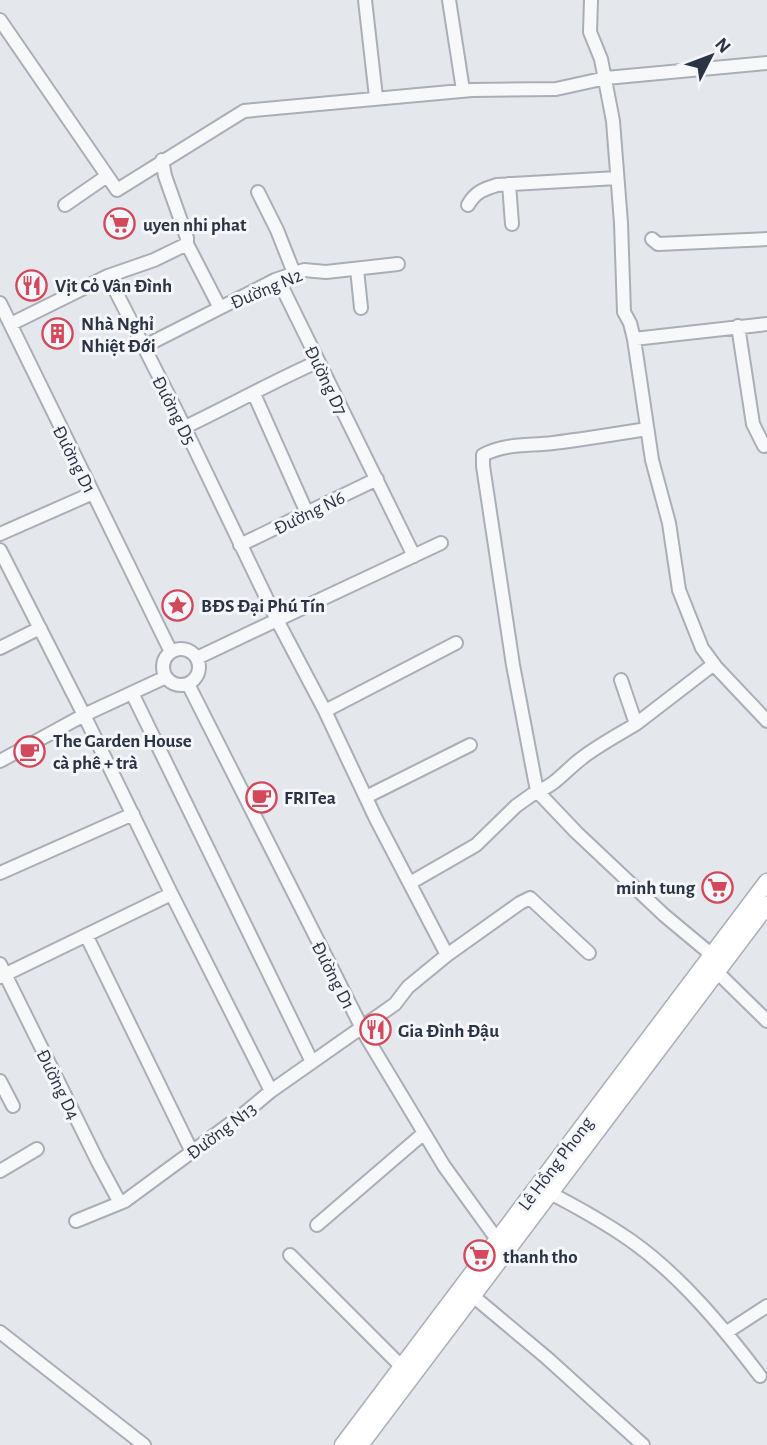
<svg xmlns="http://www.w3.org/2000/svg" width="767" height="1445" font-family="'Alegreya Sans',sans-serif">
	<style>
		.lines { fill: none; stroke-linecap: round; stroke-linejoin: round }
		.street-casing { stroke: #a9aeb7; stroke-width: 16 }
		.secondary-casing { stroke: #a9aeb7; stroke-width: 19 }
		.street { stroke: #f7f8fa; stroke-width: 12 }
		.secondary { stroke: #fff; stroke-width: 16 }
		.labels { text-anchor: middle; stroke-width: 6; stroke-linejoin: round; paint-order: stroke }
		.poi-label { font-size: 19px; font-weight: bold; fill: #2b3445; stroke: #f4f6f9; text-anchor: start }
		.street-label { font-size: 19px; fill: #2b3445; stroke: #f4f6f9 }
	</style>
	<rect width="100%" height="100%" fill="#e4e7ec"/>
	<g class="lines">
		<defs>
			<path id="street" d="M365 0 376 97
				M449 0 463 90
				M591 0 590 32 601 59 613 121 621 223 624 312 630 323 634 339 652 460 669 523 679 590 702 648 716 667 767 721
				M0 20 117 190 244 111 472 90 556 89 606 78 767 63
				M509 184 512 224
				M258 192 277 230 294 273
				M65 205 107 176
				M468 205C475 192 484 189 497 185L617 178
				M652 239 658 244 767 239
				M187 244 220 308
				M357 269 361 308
				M108 276 178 414 277 620 197 658
				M278 279 414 556
				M0 303 171 652
				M11 324 108 276 154 260 187 244V238L165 176 162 160
				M738 326 753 424 764 446
				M634 339 767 324
				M143 347 275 280 304 270 326 272 398 264
				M254 394 307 513
				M185 427C229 406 272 382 317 362
				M0 534 93 493
				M240 545 377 479
				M0 550 84 715 0 761
				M0 648 40 628
				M163 667a18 18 0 1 1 36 0a18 18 0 1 1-36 0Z
				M621 680 636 724C618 735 599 745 582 758 568 768 554 787 537 791L513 665 483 466V455C506 443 529 446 553 443 585 439 616 434 647 429
				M188 684 367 1038 444 1166 501 1245
				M132 693 312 1062
				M325 711 456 643
				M636 724 714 664
				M366 797 470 745
				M0 873 133 814
				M410 883 476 845 516 806 537 791 576 832 664 915 712 955
				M170 891 271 1091
				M86 935 192 1152
				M447 955 520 903 530 898 589 953
				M0 964 98 1162 120 1203
				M717 972 767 1021
				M0 977 169 895 170 891 84 715 166 677
				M0 1081 13 1106
				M0 1171 37 1149
				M550 1193C577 1207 604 1222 630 1240 680 1275 723 1327 760 1376
				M76 1221 125 1201 246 1112 271 1091 395 1004 408 987 447 955 376 819 325 711 277 620 441 543
				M317 1225 424 1133
				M290 1255 402 1367
				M467 1291 547 1358 643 1445
				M0 1332 144 1445
				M727 1332 767 1306"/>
			<path id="secondary" d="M343 1445 767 882
				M360 1445 767 905"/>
		</defs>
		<!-- street casing -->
		<use href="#street" class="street-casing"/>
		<!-- secondary casing -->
		<use href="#secondary" class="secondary-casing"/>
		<!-- street -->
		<use href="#street" class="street"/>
		<!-- secondary -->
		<use href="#secondary" class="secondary"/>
	</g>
	<!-- icons -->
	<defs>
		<symbol id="supermarket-ring" viewBox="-11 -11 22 22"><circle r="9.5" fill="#f4f6f9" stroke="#d1495b" stroke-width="1.5"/><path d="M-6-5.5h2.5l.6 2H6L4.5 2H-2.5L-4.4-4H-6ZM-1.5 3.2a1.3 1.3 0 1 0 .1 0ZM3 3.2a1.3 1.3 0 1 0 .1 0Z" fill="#d1495b"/></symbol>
		<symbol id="restaurant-ring" viewBox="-11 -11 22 22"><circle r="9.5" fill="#f4f6f9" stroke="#d1495b" stroke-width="1.5"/><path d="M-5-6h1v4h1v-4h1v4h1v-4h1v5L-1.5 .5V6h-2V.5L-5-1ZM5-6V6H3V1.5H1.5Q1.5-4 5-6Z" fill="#d1495b"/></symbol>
		<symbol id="building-ring" viewBox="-11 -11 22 22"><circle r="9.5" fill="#f4f6f9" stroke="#d1495b" stroke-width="1.5"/><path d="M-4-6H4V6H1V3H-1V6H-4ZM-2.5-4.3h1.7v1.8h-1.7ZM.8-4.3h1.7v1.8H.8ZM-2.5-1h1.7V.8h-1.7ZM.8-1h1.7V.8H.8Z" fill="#d1495b"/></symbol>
		<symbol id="sight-ring" viewBox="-11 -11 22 22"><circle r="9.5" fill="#f4f6f9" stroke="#d1495b" stroke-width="1.5"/><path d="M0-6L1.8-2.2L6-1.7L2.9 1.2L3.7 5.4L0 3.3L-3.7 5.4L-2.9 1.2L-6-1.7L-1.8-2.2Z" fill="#d1495b"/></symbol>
		<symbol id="cafe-ring" viewBox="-11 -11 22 22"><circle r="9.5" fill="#f4f6f9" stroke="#d1495b" stroke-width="1.5"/><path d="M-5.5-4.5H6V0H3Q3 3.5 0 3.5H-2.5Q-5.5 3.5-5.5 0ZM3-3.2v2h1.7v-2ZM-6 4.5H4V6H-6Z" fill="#d1495b"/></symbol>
	</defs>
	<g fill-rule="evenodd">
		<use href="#supermarket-ring" x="102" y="206" width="35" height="35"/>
		<use href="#restaurant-ring" x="14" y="268" width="35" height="35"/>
		<use href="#building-ring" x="40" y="316" width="35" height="35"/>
		<use href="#sight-ring" x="160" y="588" width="35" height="35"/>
		<use href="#cafe-ring" x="12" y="734" width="35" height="35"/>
		<use href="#cafe-ring" x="244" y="780" width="35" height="35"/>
		<use href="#supermarket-ring" x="700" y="870" width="35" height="35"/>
		<use href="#restaurant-ring" x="358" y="1012" width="35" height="35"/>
		<use href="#supermarket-ring" x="462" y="1238" width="35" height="35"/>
	</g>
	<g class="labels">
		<!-- poi labels -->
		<g class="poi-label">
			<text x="143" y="231">uyen nhi phat</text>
			<text x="55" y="292">Vịt Cỏ Vân Đình</text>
			<text x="81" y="330">Nhà Nghỉ<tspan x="81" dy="22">Nhiệt Đới</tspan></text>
			<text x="201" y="612">BĐS Đại Phú Tín</text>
			<text x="53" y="747">The Garden House<tspan x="53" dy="22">cà phê + trà</tspan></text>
			<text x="284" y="804">FRITea</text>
			<text x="695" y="894" text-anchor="end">minh tung</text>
			<text x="398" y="1037">Gia Đình Đậu</text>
			<text x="503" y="1263">thanh tho</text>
		</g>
		<!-- street labels -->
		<g class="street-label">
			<text transform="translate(266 288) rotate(-23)" y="7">Đường N2</text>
			<text transform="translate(327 380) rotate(64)" y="7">Đường D7</text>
			<text transform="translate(175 410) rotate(63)" y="7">Đường D5</text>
			<text transform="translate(75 459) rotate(63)" y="7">Đường D1</text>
			<text transform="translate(309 512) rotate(-26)" y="7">Đường N6</text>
			<text transform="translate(334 975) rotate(63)" y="7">Đường D1</text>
			<text transform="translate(59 1084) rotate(64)" y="7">Đường D4</text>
			<text transform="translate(221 1130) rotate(-37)" y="7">Đường N13</text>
			<text transform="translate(555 1163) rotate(-53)" y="7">Lê Hồng Phong</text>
		</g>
	</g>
	<!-- north arrow -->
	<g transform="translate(711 56) rotate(48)" stroke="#f4f6f9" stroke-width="5" paint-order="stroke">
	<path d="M0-5L12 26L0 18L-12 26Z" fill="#2b3445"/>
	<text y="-10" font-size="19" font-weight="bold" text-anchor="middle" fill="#2b3445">N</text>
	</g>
</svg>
